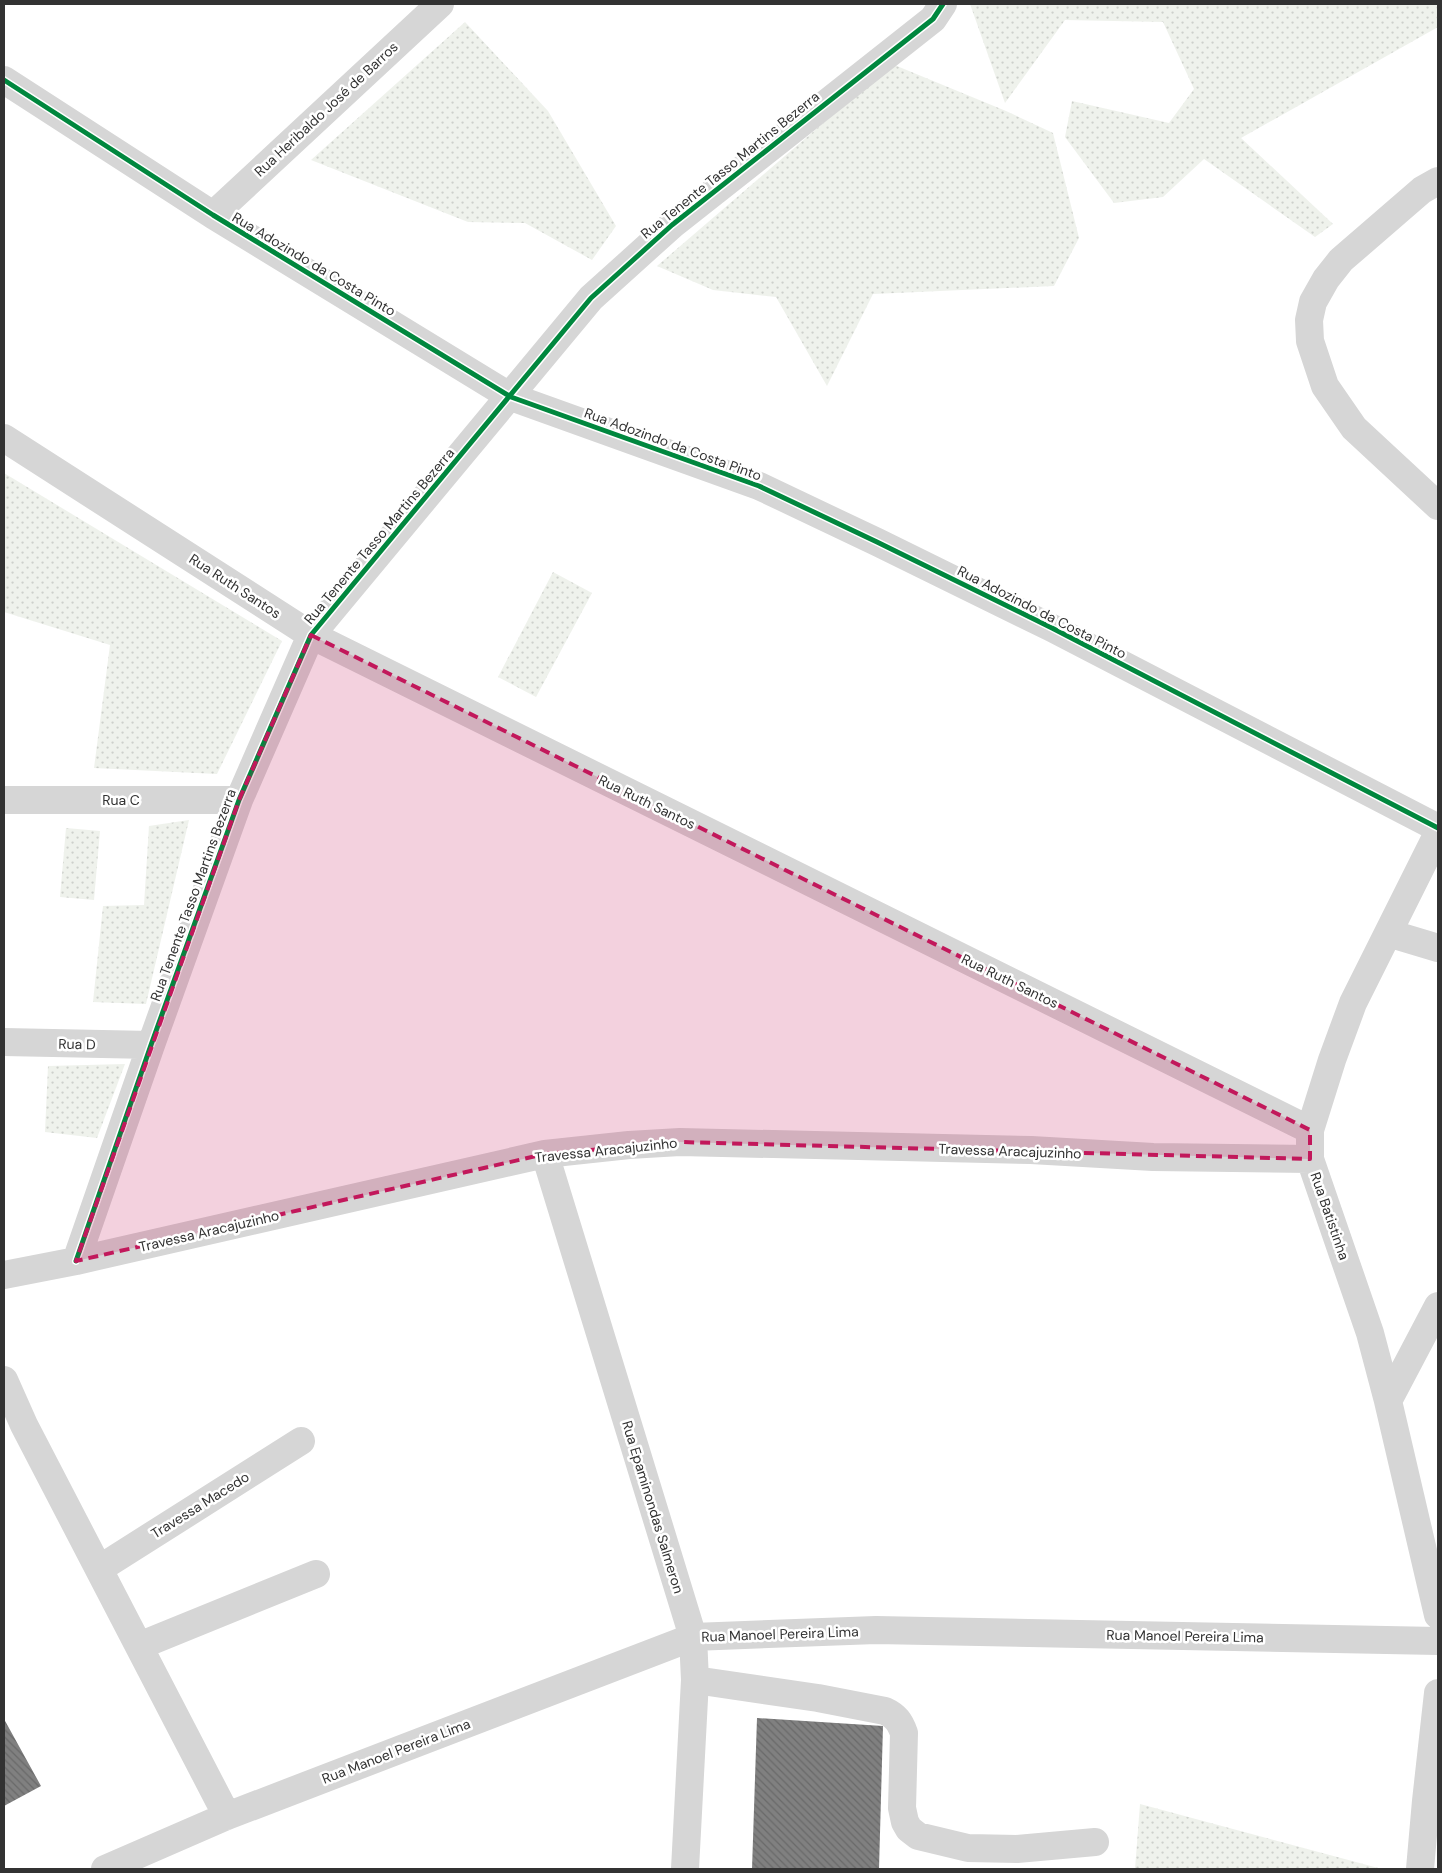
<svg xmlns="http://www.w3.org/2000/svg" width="1442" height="1873" font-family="'DM Sans',sans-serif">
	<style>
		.grass { fill: url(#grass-dots) }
		.building { fill: url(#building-back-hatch) }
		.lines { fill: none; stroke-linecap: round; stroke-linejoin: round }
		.minor { stroke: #d6d6d6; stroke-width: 28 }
		.cycleway-casing { stroke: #fff; stroke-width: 8 }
		.cycleway { stroke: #00873e; stroke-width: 5 }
		.marked { fill: #c2185b; fill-opacity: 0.2; stroke: #c2185b; stroke-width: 4; stroke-dasharray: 10 6; stroke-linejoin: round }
		.labels { text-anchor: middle; stroke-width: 5; stroke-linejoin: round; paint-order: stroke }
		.street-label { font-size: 14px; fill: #323232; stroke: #fff }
	</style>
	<defs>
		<pattern id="grass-dots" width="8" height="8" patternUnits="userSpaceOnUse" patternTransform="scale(1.25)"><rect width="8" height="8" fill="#eff2ec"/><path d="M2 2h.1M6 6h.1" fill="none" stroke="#cdd0cb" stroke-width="1.8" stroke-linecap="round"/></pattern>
		<pattern id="building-back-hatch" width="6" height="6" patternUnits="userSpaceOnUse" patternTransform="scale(1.25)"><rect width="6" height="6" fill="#808080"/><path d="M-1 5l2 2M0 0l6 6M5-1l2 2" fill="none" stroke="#696969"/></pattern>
	</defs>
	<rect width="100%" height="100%" fill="#fff"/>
	<!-- grass -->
	<path class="grass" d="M970 4H1438V27L1241 138 1333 224 1315 237 1204 159 1163 197 1114 203 1065 137 1072 101 1169 123 1194 89 1163 22 1065 20 1005 103Z
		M465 22 548 111 616 226 592 260 525 223 468 222 311 160Z
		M892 64 1006 111 1053 133 1079 238 1054 286 873 294 827 386 776 297 713 290 657 266Z
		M4 473 282 641 217 774 94 768 110 645 4 612Z
		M553 572 592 593 536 697 498 677Z
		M189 820 146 1004 93 1002 103 906 144 905 149 826Z
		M66 828 100 831 94 900 60 897Z
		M125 1064 97 1138 45 1132 48 1066Z
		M1140 1804 1382 1869H1135Z"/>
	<!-- building -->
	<path class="building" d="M757 1718 883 1726 879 1869H752Z
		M4 1719 41 1786 4 1806Z"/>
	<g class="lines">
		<!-- minor -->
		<path class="minor" d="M4 80 213 215 511 397 759 486 877 542 1052 628 1438 828
			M1438 181 1422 190 1341 260 1326 279 1313 302 1309 320 1310 341 1325 386 1354 428 1438 506
			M213 215 440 4
			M4 438 311 635 1310 1130
			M4 800H239
			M1438 833 1353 1003 1332 1060 1310 1130V1159L1370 1333 1388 1401 1438 1615
			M1388 933 1438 948
			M4 1042 151 1045
			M545 1154 693 1637 695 1680 685 1869
			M76 1261 151 1045 239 800 311 635 591 298 672 225 933 19 943 4
			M4 1275 76 1261 545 1154 629 1145 680 1142 1031 1150 1153 1157 1310 1159
			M4 1380 24 1425 227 1816
			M1388 1401 1438 1306
			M99 1569 301 1441
			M139 1646 316 1574
			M695 1680 818 1698 885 1711C896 1716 900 1722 904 1733L902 1808 905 1822 909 1829 918 1836 968 1848 1017 1849 1095 1842
			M105 1869 227 1816 693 1637 876 1630 1438 1641
			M1420 1869 1426 1801 1438 1693"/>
		<defs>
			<path id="cycleway" d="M4 80 213 215 511 397 759 486 877 542 1052 628 1438 828
				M76 1261 151 1045 239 800 311 635 591 298 672 225 933 19 943 4"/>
		</defs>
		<!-- cycleway casing -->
		<use href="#cycleway" class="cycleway-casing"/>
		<!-- cycleway -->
		<use href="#cycleway" class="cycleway"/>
	</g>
	<!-- marked area -->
	<path class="marked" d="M311 635 1310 1130V1159L680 1142 545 1154 76 1261 239 800Z"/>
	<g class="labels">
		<!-- street labels -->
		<g class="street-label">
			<text transform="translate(326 109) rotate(-43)" y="5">Rua Heribaldo José de Barros</text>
			<text transform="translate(730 165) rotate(-39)" y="5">Rua Tenente Tasso Martins Bezerra</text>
			<text transform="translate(314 264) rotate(31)" y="5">Rua Adozindo da Costa Pinto</text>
			<text transform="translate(673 444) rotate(20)" y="5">Rua Adozindo da Costa Pinto</text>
			<text transform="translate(379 536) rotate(-50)" y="5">Rua Tenente Tasso Martins Bezerra</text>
			<text transform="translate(235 586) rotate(33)" y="5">Rua Ruth Santos</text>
			<text transform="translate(1042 612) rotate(27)" y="5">Rua Adozindo da Costa Pinto</text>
			<text x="121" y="805">Rua C</text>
			<text transform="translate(647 802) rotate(26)" y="5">Rua Ruth Santos</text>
			<text transform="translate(193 895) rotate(-70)" y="5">Rua Tenente Tasso Martins Bezerra</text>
			<text transform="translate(1010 981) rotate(26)" y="5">Rua Ruth Santos</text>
			<text transform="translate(77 1044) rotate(1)" y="5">Rua D</text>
			<text transform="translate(606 1150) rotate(-6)" y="5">Travessa Aracajuzinho</text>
			<text transform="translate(1010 1151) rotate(2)" y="5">Travessa Aracajuzinho</text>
			<text transform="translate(1330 1216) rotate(71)" y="5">Rua Batistinha</text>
			<text transform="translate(209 1231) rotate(-13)" y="5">Travessa Aracajuzinho</text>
			<text transform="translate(200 1505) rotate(-32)" y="5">Travessa Macedo</text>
			<text transform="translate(653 1507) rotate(73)" y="5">Rua Epaminondas Salmeron</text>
			<text transform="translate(780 1634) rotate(-2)" y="5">Rua Manoel Pereira Lima</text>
			<text transform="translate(1185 1636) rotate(1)" y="5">Rua Manoel Pereira Lima</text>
			<text transform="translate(396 1751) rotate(-21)" y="5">Rua Manoel Pereira Lima</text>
		</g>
	</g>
	<!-- border -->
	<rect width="1442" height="1873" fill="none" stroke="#323232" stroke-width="10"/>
</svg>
